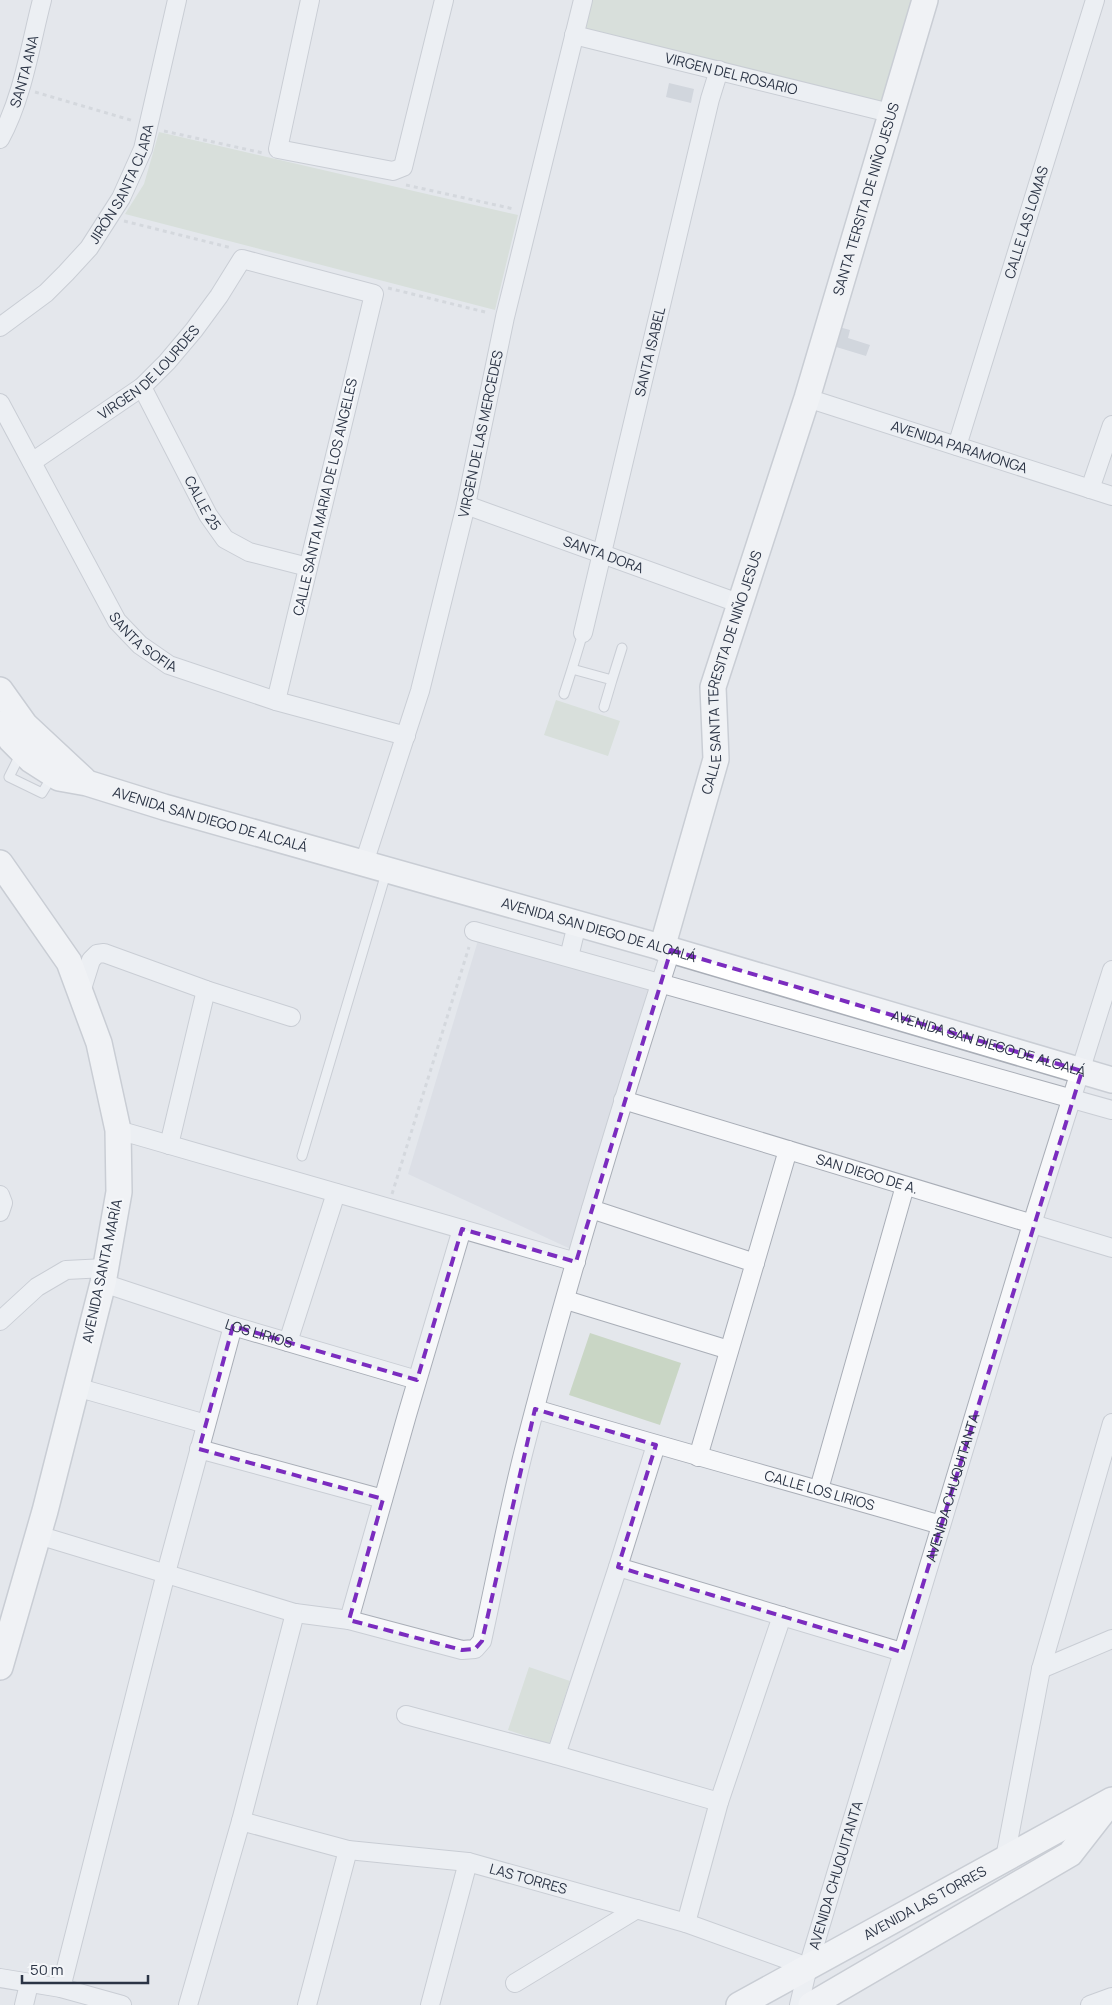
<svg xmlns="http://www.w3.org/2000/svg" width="1112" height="2005" font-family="Manrope,sans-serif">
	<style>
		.built { fill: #d2d6de }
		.green { fill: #c9d6c5 }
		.building { fill: #bbc0ca }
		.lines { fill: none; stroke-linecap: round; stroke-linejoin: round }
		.lane-casing { stroke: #a9aeb7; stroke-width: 11 }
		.street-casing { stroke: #a9aeb7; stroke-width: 20 }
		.secondary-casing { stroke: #a9aeb7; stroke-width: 28 }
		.path { stroke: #c2c5cb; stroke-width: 3; stroke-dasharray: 4 4; stroke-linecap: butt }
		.lane { stroke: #f7f8fa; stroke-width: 9 }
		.street { stroke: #f7f8fa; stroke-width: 18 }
		.secondary { stroke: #fff; stroke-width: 25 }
		.marked { fill: none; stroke: #7b2cbf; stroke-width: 4; stroke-dasharray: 10 6; stroke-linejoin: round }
		.labels { text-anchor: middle; stroke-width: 4.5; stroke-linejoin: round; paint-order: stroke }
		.street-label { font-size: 14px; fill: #2b3445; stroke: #f4f6f9 }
	</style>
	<rect width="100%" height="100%" fill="#e4e7ec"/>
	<!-- built -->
	<path class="built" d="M479 937 650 987 575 1251 408 1174Z"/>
	<!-- green -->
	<path class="green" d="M590 0H916L885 104 582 29Z
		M159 132 518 215 495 310 125 214 144 184Z
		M556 700 620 721 608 756 544 735Z
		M590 1333 681 1363 660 1425 569 1395Z
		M529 1667 570 1681 549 1744 508 1730Z"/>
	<!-- building -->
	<path class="building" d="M669 83 694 89 691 103 666 97Z
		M839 327 850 330 848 338 870 345 866 356 833 346Z"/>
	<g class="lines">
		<defs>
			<path id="lane" d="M583 633 572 669 612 680 622 648
				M564 694 572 669
				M604 707 612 680
				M21 753 9 777 42 793 53 775
				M302 1156 387 870"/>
			<g id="street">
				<path d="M310 0 278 149 393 171 403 167 444 0"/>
				<path id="s1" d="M574 35 890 113"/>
				<path id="s2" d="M0 139C23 97 30 46 42 0"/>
				<path id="s3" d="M0 327 46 293 66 273 89 248 121 198 143 149 177 0"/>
				<path id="s4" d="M142 387 208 515 225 539 249 552 308 567"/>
				<path id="s5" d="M807 398 1112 496"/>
				<path id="s6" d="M0 403 117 621 140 645 169 665 276 701 406 736"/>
				<path id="s7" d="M957 446 1095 0"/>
				<path id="s8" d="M32 462 142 387 167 362 194 330 219 296 242 259 374 294 276 701"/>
				<path d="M1090 489 1112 425"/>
				<path id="s9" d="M466 505 741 604"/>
				<path id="s10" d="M583 633 710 99 719 70"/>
				<path id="s11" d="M364 863 420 691 466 505 505 317 583 0"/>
				<path d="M474 931 1112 1110"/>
				<path d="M569 957 577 924"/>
				<path d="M81 992 91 960 97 954 104 953 206 990 291 1017"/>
				<path id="s12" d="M623 1100 1112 1248"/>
				<path d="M118 1130 576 1262"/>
				<path d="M169 1145 206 990"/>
				<path d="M0 1195 3 1203 0 1212"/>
				<path d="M591 1209 755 1263"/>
				<path id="s13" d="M103 1283 233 1326 417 1380"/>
				<path d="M566 1300 729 1350"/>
				<path d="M0 1321 37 1287 66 1270 105 1268"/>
				<path d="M288 1342 336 1193"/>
				<path d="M76 1387 206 1424"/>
				<path id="s14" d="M535 1409C670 1449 806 1486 941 1525"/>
				<path d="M199 1449 383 1499"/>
				<path d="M698 1457 788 1150"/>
				<path d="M819 1489 905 1186"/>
				<path d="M38 1535 295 1613 349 1620 462 1650 475 1649 482 1641C496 1577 508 1513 524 1450 567 1282 618 1115 671 950"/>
				<path d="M618 1567 902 1652"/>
				<path d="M349 1620 407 1415 462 1229"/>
				<path d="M1041 1669 1112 1639"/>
				<path d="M406 1715 556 1755 719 1802"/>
				<path d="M556 1755 618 1567 656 1445"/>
				<path id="s15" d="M241 1821 348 1850 468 1862 686 1923 808 1967"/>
				<path d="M1005 1858 1041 1669 1112 1423"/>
				<path d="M686 1923 719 1802 782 1616"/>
				<path d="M0 1978 61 1988 122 2005"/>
				<path d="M515 1983 637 1909"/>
				<path d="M61 1988 166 1573 233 1326"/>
				<path d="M24 2005 29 1984"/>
				<path d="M188 2005 241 1821 295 1613"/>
				<path d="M307 2005 348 1850"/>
				<path d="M430 2005 468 1862"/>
				<path id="s16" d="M799 2005 808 1967 1032 1224 1112 970"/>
				<path d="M1090 2005 1112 1997"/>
			</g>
			<g id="secondary">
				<path d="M0 690 25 725 83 779"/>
				<path id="s17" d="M0 724 11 740 31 760 59 778 87 783 164 807 671 950 1112 1080"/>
				<path d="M0 863 69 962 99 1043 118 1130 119 1192 103 1283 45 1511 0 1667"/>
				<path id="s18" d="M662 948 716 759 713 687 807 398 925 0"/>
				<path id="s19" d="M739 2005 1112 1800"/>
				<path d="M811 2005 1070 1854 1106 1808"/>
			</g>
		</defs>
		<!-- lane casing -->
		<use href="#lane" class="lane-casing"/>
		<!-- street casing -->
		<use href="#street" class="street-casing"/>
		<!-- secondary casing -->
		<use href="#secondary" class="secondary-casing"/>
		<!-- path -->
		<path class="path" d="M35 92 134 121
			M164 131 263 153
			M406 185 514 209
			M124 221 232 248
			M388 288 489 313
			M392 1194 469 947"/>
		<!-- lane -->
		<use href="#lane" class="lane"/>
		<!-- street -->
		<use href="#street" class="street"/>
		<!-- secondary -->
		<use href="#secondary" class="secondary"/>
	</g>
	<!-- marked area -->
	<path d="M0 0H1112V2005H0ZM671 950 1082 1071 902 1652 618 1567 656 1445 535 1409 482 1641 475 1649 462 1650 349 1620 383 1499 199 1449 233 1326 417 1380 462 1229 576 1262Z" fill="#e4e7ec" fill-opacity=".55" fill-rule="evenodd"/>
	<path class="marked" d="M671 950 1082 1071 902 1652 618 1567 656 1445 535 1409 482 1641 475 1649 462 1650 349 1620 383 1499 199 1449 233 1326 417 1380 462 1229 576 1262Z"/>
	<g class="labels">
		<!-- street labels -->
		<g class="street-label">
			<text dy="5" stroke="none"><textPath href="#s2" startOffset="72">SANTA ANA</textPath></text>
			<text dy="5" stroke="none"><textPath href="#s1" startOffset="162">VIRGEN DEL ROSARIO</textPath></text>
			<text dy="5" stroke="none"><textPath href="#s3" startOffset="192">JIRÓN SANTA CLARA</textPath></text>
			<text dy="5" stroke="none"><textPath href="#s18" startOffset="780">SANTA TERSITA DE NIÑO JESUS</textPath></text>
			<text dy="5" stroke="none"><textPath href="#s7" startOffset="234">CALLE LAS LOMAS</textPath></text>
			<text dy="5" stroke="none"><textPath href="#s10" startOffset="289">SANTA ISABEL</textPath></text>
			<text dy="5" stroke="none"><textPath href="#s8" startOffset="148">VIRGEN DE LOURDES</textPath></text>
			<text dy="5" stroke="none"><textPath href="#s11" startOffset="445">VIRGEN DE LAS MERCEDES</textPath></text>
			<text dy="5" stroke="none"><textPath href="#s5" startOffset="160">AVENIDA PARAMONGA</textPath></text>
			<text transform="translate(325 497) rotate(-77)" y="5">CALLE SANTA MARIA DE LOS ANGELES</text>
			<text dy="5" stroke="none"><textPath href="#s4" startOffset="131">CALLE 25</textPath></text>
			<text dy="5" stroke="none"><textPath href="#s9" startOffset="146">SANTA DORA</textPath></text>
			<text dy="5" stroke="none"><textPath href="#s6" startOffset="281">SANTA SOFIA</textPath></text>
			<text dy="5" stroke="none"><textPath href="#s18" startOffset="286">CALLE SANTA TERESITA DE NIÑO JESUS</textPath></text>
			<text dy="5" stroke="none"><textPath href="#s17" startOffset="238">AVENIDA SAN DIEGO DE ALCALÁ</textPath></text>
			<text dy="5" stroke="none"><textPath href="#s17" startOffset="642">AVENIDA SAN DIEGO DE ALCALÁ</textPath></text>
			<text dy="5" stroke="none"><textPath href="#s17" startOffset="1048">AVENIDA SAN DIEGO DE ALCALÁ</textPath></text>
			<text dy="5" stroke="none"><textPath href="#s12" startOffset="255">SAN DIEGO DE A.</textPath></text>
			<text transform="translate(102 1271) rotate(-78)" y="5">AVENIDA SANTA MARÍA</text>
			<text dy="5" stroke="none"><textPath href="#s13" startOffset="164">LOS LIRIOS</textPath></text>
			<text dy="5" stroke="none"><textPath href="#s16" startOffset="540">AVENIDA CHUQUITANTA</textPath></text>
			<text dy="5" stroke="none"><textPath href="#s14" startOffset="296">CALLE LOS LIRIOS</textPath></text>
			<text dy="5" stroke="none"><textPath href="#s16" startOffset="135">AVENIDA CHUQUITANTA</textPath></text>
			<text dy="5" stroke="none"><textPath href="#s15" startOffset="294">LAS TORRES</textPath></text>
			<text dy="5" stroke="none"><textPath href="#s19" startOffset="212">AVENIDA LAS TORRES</textPath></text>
		</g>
	</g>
	<!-- scale -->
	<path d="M22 1975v8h126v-8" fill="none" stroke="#2b3445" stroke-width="2.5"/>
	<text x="30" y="1975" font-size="15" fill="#2b3445" stroke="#f4f6f9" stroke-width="4" paint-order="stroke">50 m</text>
</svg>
